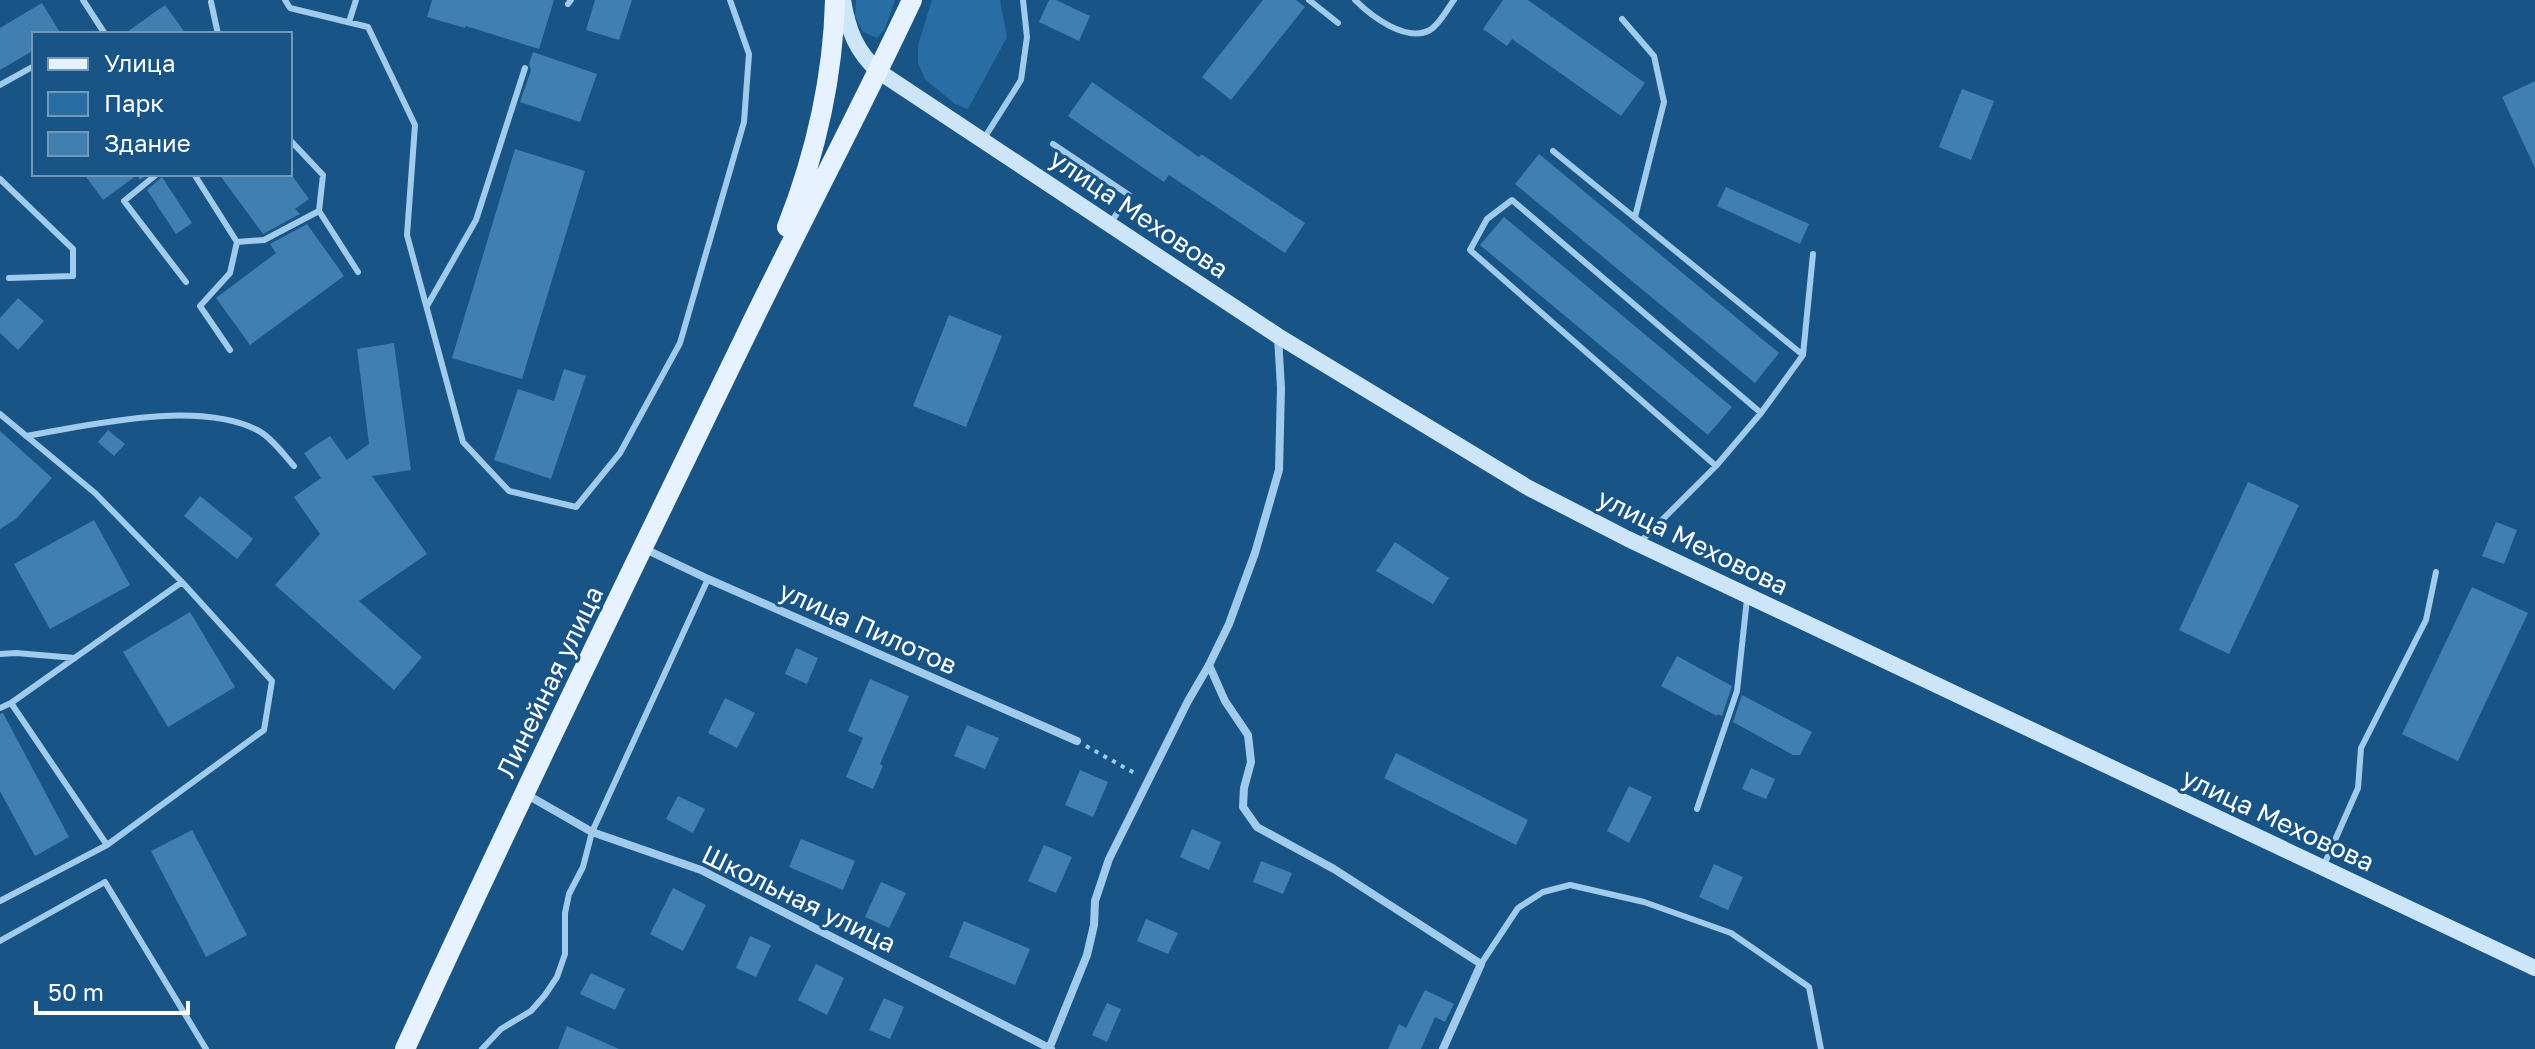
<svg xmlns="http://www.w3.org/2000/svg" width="2535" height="1049" font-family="'Golos Text',sans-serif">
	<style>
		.green { fill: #286da4 }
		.building { fill: #417fb0 }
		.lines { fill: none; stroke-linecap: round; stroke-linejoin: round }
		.path { stroke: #a0cbed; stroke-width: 4; stroke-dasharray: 4 6; stroke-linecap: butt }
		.lane { stroke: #a0cbed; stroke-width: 6 }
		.street { stroke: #a0cbed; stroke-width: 8 }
		.secondary { stroke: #cce5f9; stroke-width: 16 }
		.primary { stroke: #e6f2ff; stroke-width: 20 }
		.labels { text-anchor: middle; stroke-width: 6; stroke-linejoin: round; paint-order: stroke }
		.street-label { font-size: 26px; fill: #fff; stroke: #195487 }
	</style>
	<rect width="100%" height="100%" fill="#195487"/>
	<!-- green -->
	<path class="green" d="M856 0H895L885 29 877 38 863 32 855 16Z
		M932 0H1000L1007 37 968 109 955 104 925 79 918 63V45Z"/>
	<!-- building -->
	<path class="building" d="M432 0H554L539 49 466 26 465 28 427 17Z
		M595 0H632L619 40 586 30Z
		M1049 0H1056L1090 16 1079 41 1039 22Z
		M1263 0H1296L1305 7 1231 100 1202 77Z
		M1503 0H1528L1645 83 1621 116 1512 39 1507 46 1483 29Z
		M42 3 61 34H34V50L0 70V28Z
		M165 5 186 34H124Z
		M533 52 597 74 580 122 520 102 531 70 529 64Z
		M2535 81V168L2502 97Z
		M1092 82 1199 157 1201 154 1305 223 1285 253 1169 175 1164 182 1068 116Z
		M1962 89 1994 101 1971 160 1939 147Z
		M515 149 585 171 522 379 452 358Z
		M1539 154 1779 353 1755 383 1515 184Z
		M84 174H148L140 180 137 175 103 200Z
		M219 174H291L309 199 295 209 300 214 263 234Z
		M162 177 192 223 176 234 147 190Z
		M1726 187 1809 224 1800 244 1717 206Z
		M1504 217 1732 407 1708 435 1480 245Z
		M307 224 344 276 250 345 216 298 276 253 270 244Z
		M18 298 44 321 18 350 0 333V318Z
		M949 315 1002 336 966 427 913 406Z
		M394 343 411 470 372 476 427 554 359 601 422 657 394 690 275 585 320 534 294 497 321 478 304 453 330 436 347 460 369 444 357 349Z
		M564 369 586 376 551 479 494 460 518 389 554 401Z
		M108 430 125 444 114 456 98 442Z
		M0 431 52 478 16 519 0 529Z
		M2248 482 2299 505 2229 654 2179 630Z
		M200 496 253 539 237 559 184 516Z
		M94 520 130 585 50 629 14 564Z
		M2496 522 2517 530 2504 564 2482 556Z
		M1395 542 1449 578 1433 604 1376 571Z
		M2472 587 2528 613 2458 761 2402 734Z
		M190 612 235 687 168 727 123 652Z
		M796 648 818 658 807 684 785 674Z
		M1677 656 1732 686 1722 716 1718 714 1717 716 1661 686Z
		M870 679 909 696 880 764 883 766 873 789 846 777 863 738 848 731Z
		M1742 695 1812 732 1800 755H1793L1733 722Z
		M725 698 755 713 737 748 708 733Z
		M3 713 69 837 35 856 0 791V714Z
		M967 725 999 738 985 769 954 756Z
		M1396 753 1528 820 1516 845 1384 778Z
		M1751 768 1775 779 1766 799 1742 789Z
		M1080 770 1108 782 1093 817 1065 805Z
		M1629 786 1652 797 1629 843 1607 831Z
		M678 796 705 809 693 833 666 819Z
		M1192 829 1221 842 1209 870 1180 857Z
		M192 830 247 935 206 957 151 851Z
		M801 839 855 861 843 890 789 867Z
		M1044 845 1072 857 1056 893 1028 881Z
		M1261 861 1292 873 1283 894 1253 882Z
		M1714 864 1743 877 1728 910 1699 897Z
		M881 882 906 893 889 928 865 917Z
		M673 888 706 905 683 951 650 934Z
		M1146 919 1178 933 1168 954 1137 941Z
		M964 921 1030 949 1015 985 949 957Z
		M750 936 771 945 756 977 736 968Z
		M816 964 844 978 827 1015 798 1000Z
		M591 973 625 989 615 1010 580 994Z
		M1425 990 1454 1004 1445 1022 1435 1017 1421 1049H1388L1399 1024 1406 1028Z
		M884 998 904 1007 890 1039 869 1030Z
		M1107 1003 1121 1009 1107 1042 1092 1035Z
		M567 1026 619 1049H558Z"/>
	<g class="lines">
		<!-- path -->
		<path class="path" d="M1086 746 1138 775"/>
		<!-- lane -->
		<path class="lane" d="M83 0 105 34
			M285 0 290 8 368 27 415 125 407 235 463 442 509 491 576 507 620 453 680 343 744 122 749 54 730 0
			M1309 0 1338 23
			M1355 0C1371 16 1406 43 1430 30 1440 24 1447 9 1454 0
			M211 2 218 34
			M568 4 571 0
			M1622 19 1654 56 1664 102 1635 217
			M349 22 356 0
			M0 85 34 66
			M290 140 323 175 319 211 358 272
			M983 140 1021 80 1027 37 1023 0
			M1053 144 1129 195 1110 224
			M1553 151 1803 355
			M157 174 124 201 186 282
			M194 174 237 242 264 240 319 211
			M0 179 73 249V276L9 278
			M427 306 476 220 525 68
			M230 350 200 306 230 273 237 242
			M0 414 95 493 182 582 272 681 264 730 107 845 0 901
			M26 436C90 425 199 399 259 431 272 438 284 455 294 466
			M1716 466 1470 250 1487 219 1512 200 1761 413
			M1641 541 1716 466 1761 413 1803 355 1813 254
			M0 654 16 653 75 658
			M11 703 107 845
			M0 708 11 703 182 582
			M1697 809 1737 691 1747 599
			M2324 865 2358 788 2361 748 2426 620 2436 572
			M0 941 105 882 206 1049
			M1481 964 1518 908 1543 892 1570 885 1644 902 1731 933 1809 987 1821 1049
			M482 1049 501 1029 531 1011 545 995 557 977 565 954V913L569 894 583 867 592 832 708 579"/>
		<!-- street -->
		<path class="street" d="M645 549 708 579 1077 741
			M1209 665 1225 701 1248 735 1251 762 1244 788 1243 807 1257 827 1334 869 1481 964 1443 1049
			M524 793 592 832 701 870 1051 1049
			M1049 1049 1087 955 1094 925 1095 901 1109 859 1188 701 1209 665 1229 624 1255 553 1279 470 1281 388 1278 337"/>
		<!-- secondary -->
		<path class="secondary" d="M843 0C848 30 856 51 878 71L1278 336 1527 487 1628 539 2535 968"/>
		<!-- primary -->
		<path class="primary" d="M787 227C816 153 833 79 835 0
			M405 1049C514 811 629 576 743 341 798 227 858 115 912 0"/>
	</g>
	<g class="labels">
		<!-- street labels -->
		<g class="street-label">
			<text transform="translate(1139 214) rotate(34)" y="9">улица Меховова</text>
			<text transform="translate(1693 542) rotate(26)" y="9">улица Меховова</text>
			<text transform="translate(868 628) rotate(24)" y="9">улица Пилотов</text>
			<text transform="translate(550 682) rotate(-64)" y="9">Линейная улица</text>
			<text transform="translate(2278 820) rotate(25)" y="9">улица Меховова</text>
			<text transform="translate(799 899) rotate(26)" y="9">Школьная улица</text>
		</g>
	</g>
	<!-- legend -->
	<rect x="32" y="32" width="260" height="144" fill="#195487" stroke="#7598b7" stroke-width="2"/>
	<rect x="48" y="58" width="40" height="12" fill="#e6f2ff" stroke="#7598b7" stroke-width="2"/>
	<text x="104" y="72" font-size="24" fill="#ffffff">Улица</text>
	<rect x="48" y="92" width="40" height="24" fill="#286da4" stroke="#7598b7" stroke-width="2"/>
	<text x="104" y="112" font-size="24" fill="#ffffff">Парк</text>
	<rect x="48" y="132" width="40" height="24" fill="#417fb0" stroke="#7598b7" stroke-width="2"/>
	<text x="104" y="152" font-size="24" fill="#ffffff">Здание</text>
	<!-- scale -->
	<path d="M36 1001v12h152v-12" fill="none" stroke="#ffffff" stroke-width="4"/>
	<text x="48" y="1001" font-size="24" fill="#ffffff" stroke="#195487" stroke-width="6" paint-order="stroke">50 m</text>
</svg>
